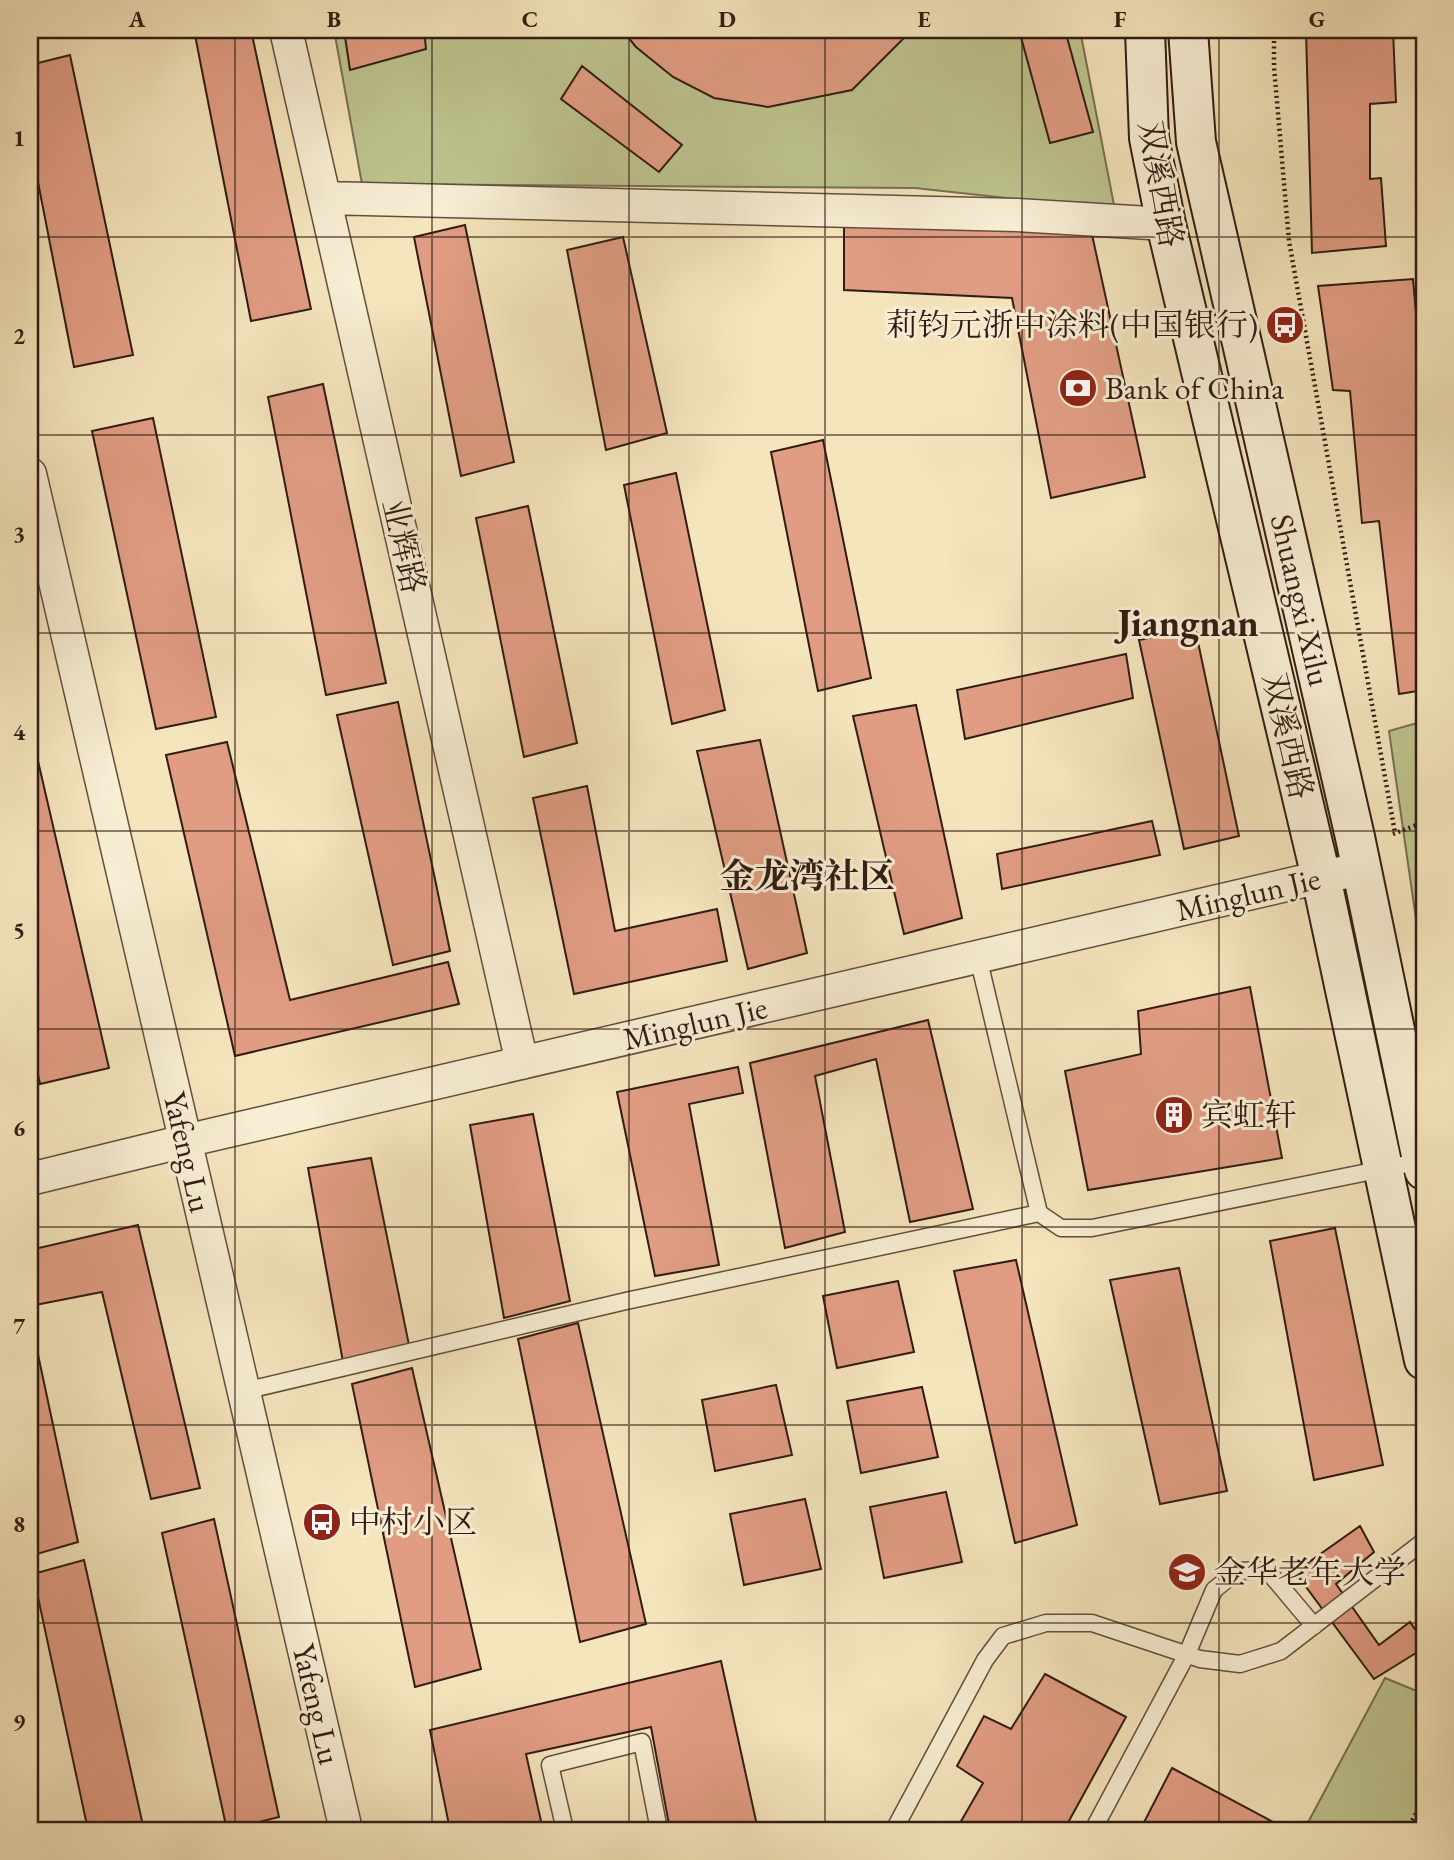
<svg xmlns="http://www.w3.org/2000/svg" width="1454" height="1860" font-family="'EB Garamond','Noto Serif SC',serif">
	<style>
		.green { fill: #bec48f; stroke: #787051; stroke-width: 2 }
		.building { fill: #e19d84; stroke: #311c13; stroke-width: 2 }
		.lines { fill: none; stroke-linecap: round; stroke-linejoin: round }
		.lane-casing { stroke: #624e3e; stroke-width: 19 }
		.street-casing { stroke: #624e3e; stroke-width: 35 }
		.secondary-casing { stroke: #311c13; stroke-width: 42 }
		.path { stroke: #311c13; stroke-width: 4.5; stroke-dasharray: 2 3.5; stroke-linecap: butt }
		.lane { stroke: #f8eed4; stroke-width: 16 }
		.street { stroke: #f8eed4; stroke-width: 32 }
		.secondary { stroke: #f8eed4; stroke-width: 38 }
		.grid { fill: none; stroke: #311c13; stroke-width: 2; stroke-opacity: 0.55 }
		.labels { text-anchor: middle; stroke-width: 6; stroke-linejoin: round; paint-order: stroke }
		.street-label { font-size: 32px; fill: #311c13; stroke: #f8eed4 }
		.poi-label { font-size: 32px; fill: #311c13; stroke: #f8eed4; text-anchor: start }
		.quarter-label { font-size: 35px; font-weight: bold; fill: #311c13; stroke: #f8eed4 }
		.district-label { font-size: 38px; font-weight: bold; fill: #311c13; stroke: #f8eed4 }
		.neatline { fill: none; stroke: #311c13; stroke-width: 2.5 }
		.grid-label { font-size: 23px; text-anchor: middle; font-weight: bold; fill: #311c13 }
	</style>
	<rect width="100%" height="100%" fill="#f5e5bd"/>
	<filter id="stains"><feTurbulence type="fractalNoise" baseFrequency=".00286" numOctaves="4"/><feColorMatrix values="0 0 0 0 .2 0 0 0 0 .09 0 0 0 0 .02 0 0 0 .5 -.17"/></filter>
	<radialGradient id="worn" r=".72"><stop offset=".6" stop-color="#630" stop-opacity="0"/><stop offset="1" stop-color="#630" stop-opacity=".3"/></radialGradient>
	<!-- green -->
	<path class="green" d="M334 30H1080L1115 210 915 188 362 184Z
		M1424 721V975L1389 731Z
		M1385 1678 1424 1694V1830H1304Z"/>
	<!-- building -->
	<path class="building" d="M194 30H251L311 309 251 321Z
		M344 30H424L426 49 350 70Z
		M622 30H912L852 90 768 107 714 98 673 77 636 47Z
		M1019 30H1065L1093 132 1050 143Z
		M1306 30H1393L1396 102 1370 104V179L1381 178 1386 246 1312 253Z
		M70 55 133 355 74 367 30 141V65Z
		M582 66 682 145 659 172 561 99Z
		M844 223 1091 230 1145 477 1051 498 1012 298 844 290Z
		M465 225 514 462 461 476 414 237Z
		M623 237 667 433 606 450 567 250Z
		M1413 279 1421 370H1424V690L1399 694 1379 521 1362 523 1350 391 1333 390 1318 286Z
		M323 384 386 683 326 695 268 397Z
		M153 418 216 717 156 729 92 431Z
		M823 440 871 678 818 691 771 452Z
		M676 473 725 710 672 724 624 485Z
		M528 506 577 743 524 757 476 518Z
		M1195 628 1239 836 1184 849 1139 640Z
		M1126 654 1133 698 965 739 957 690Z
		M398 702 450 951 393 965 337 715Z
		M916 705 962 918 904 934 853 716Z
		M760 740 807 953 748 969 697 751Z
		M227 742 290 1000 448 962 459 1004 235 1056 166 755Z
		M38 761 109 1068 40 1084 30 1037V763Z
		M587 786 615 931 717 909 727 961 574 994 533 798Z
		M1152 821 1160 855 1002 889 997 854Z
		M1250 987 1282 1158 1088 1190 1065 1071 1141 1054 1138 1011Z
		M928 1020 973 1209 910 1222 876 1059 815 1076 845 1232 785 1248 750 1063Z
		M738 1067 743 1093 689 1104 719 1265 655 1276 617 1092Z
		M533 1114 570 1301 504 1318 470 1125Z
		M371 1158 409 1345 343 1362 308 1168Z
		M138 1225 200 1488 151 1499 102 1292 30 1306V1250Z
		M1335 1228 1383 1465 1314 1480 1270 1241Z
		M1016 1260 1077 1525 1015 1543 954 1271Z
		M1179 1268 1227 1491 1160 1504 1110 1280Z
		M898 1281 914 1352 837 1368 823 1296Z
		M30 1317 78 1542 30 1556Z
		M578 1323 646 1624 580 1642 518 1339Z
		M412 1368 481 1669 415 1687 352 1384Z
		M776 1385 792 1455 715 1471 702 1400Z
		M922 1387 938 1457 861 1473 847 1401Z
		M946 1492 962 1562 884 1578 870 1507Z
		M805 1499 821 1569 744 1585 730 1514Z
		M214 1519 279 1817 227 1830 162 1533Z
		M1360 1526 1374 1552 1336 1584 1379 1645 1410 1622 1424 1642V1648L1374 1679 1295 1572Z
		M84 1560 144 1830H88L33 1574Z
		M721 1661 758 1830H670L651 1727 526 1754 543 1830H450L430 1730Z
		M1045 1674 1126 1717 1064 1830H956L983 1783 957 1766 984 1716 1011 1729Z
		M1172 1768 1277 1824 1274 1830H1140Z"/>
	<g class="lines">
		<defs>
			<path id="lane" d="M978 957 1039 1213
				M244 1391 626 1301 1039 1213 1061 1228H1092L1422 1161
				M565 1830 550 1765 642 1742 659 1830
				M894 1830 985 1660 1003 1636 1046 1623H1092L1200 1659 1240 1664 1281 1651 1424 1541
				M1093 1830 1187 1654 1214 1590 1237 1571 1267 1570 1314 1626"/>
			<path id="street" d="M286 30 522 1063
				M325 198 1017 215 1166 224
				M30 474 346 1830
				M30 1179 185 1141 1321 877 1362 869"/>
			<path id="secondary" d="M1145 30 1149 138 1166 224 1321 877 1424 1360
				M1188 30 1196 142 1355 837 1424 1170"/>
		</defs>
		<!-- lane casing -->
		<use href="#lane" class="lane-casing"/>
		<!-- street casing -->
		<use href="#street" class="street-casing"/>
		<!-- secondary casing -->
		<use href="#secondary" class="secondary-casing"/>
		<!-- path -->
		<path class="path" d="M1274 30V67L1289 241 1395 833
			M1393 834 1424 822
			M1407 1830 1424 1799"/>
		<!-- lane -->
		<use href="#lane" class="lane"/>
		<!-- street -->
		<use href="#street" class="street"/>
		<!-- secondary -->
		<use href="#secondary" class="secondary"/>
	</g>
	<!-- grid -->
	<path class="grid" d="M235 30V1830M432 30V1830M629 30V1830M825 30V1830M1022 30V1830M1219 30V1830M30 237H1424M30 435H1424M30 633H1424M30 831H1424M30 1029H1424M30 1227H1424M30 1425H1424M30 1623H1424"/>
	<!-- icons -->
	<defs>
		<symbol id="bus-disc" viewBox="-11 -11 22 22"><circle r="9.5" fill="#8f2418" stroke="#f8eed4"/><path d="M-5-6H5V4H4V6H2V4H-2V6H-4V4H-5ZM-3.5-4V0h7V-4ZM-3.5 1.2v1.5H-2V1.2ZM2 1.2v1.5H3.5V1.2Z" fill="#fff"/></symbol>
		<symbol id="bank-disc" viewBox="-11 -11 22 22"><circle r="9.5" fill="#8f2418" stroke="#f8eed4"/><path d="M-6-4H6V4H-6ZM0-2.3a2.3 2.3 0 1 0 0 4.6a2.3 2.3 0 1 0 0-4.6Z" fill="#fff"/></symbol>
		<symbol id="building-disc" viewBox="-11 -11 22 22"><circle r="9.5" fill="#8f2418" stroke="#f8eed4"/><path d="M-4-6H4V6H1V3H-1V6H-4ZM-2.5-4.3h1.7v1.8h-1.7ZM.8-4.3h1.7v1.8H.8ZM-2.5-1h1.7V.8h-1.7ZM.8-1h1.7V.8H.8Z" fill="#fff"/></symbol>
		<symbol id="school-disc" viewBox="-11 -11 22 22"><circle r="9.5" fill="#8f2418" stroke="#f8eed4"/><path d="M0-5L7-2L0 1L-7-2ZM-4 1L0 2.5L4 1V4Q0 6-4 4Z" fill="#fff"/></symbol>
	</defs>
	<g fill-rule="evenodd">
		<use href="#bus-disc" x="1263" y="303" width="44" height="44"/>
		<use href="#bank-disc" x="1056" y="366" width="44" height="44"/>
		<use href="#building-disc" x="1152" y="1093" width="44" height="44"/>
		<use href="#bus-disc" x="300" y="1500" width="44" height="44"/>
		<use href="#school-disc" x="1165" y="1550" width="44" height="44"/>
	</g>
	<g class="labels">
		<!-- street labels -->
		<g class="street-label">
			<text transform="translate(1161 184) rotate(80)" y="11">双溪西路</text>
			<text transform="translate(404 546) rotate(77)" y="11">业辉路</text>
			<text transform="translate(1301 600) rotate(77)" y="11">Shuangxi Xilu</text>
			<text transform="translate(1288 736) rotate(77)" y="11">双溪西路</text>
			<text transform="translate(1248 894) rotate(-13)" y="11">Minglun Jie</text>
			<text transform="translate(695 1023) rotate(-13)" y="11">Minglun Jie</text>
			<text transform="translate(188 1152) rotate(77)" y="11">Yafeng Lu</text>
			<text transform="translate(317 1704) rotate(77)" y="11">Yafeng Lu</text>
		</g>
		<!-- poi labels -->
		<g class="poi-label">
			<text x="1258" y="336" text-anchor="end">莉钧元浙中涂料(中国银行)</text>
			<text x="1105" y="399">Bank of China</text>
			<text x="1201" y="1126">宾虹轩</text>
			<text x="349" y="1533">中村小区</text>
			<text x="1214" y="1583">金华老年大学</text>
		</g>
		<!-- quarter labels -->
		<g class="quarter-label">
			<text x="807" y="888">金龙湾社区</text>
		</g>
		<!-- district labels -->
		<g class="district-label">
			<text x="1188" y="636">Jiangnan</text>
		</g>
	</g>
	<!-- margin -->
	<rect width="1454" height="1860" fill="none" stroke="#f5e5bd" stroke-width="77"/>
	<rect x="38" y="38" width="1378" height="1784" class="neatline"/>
	<g class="grid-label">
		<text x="137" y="27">A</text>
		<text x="334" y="27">B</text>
		<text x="530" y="27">C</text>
		<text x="727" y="27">D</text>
		<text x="924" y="27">E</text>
		<text x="1120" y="27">F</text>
		<text x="1317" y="27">G</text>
		<text x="19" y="146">1</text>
		<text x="19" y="344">2</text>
		<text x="19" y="542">3</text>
		<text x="19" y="740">4</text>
		<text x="19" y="938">5</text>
		<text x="19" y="1136">6</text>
		<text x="19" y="1334">7</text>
		<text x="19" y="1532">8</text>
		<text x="19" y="1730">9</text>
	</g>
	<rect width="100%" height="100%" filter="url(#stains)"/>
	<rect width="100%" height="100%" fill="url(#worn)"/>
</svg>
